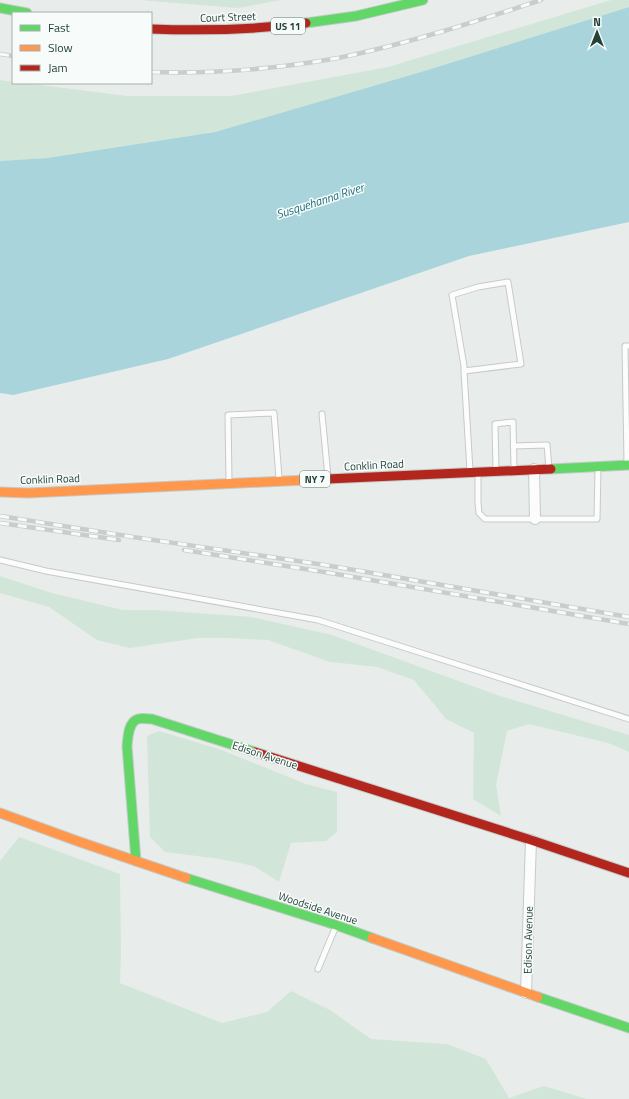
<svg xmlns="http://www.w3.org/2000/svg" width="629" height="1099" font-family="'Titillium Web',sans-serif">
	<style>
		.green { fill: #d1e6d8 }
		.water { fill: #a9d4db }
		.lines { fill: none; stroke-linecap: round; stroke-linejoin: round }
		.lane-casing { stroke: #c5cac8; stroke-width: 7 }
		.street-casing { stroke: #c5cac8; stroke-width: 12 }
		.fast-casing { stroke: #c3cbc8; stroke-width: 11 }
		.slow-casing { stroke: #c3cbc8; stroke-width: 11 }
		.jam-casing { stroke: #c3cbc8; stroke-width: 11 }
		.lane { stroke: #fcfcfc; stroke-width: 5 }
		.street { stroke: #fcfcfc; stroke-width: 10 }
		.fast { stroke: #63d668; stroke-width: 9 }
		.slow { stroke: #ff974d; stroke-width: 9 }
		.jam { stroke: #b3261e; stroke-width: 9 }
		.rail-casing { stroke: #c9cdcc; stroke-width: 4.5 }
		.rail { stroke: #f7fbf9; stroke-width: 3; stroke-dasharray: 9; stroke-linecap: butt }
		.labels { text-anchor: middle; stroke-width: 3; stroke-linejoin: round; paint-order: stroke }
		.shield { fill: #f7fbf9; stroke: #637a73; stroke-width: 1 }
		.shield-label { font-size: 10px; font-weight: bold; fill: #24423a }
		.street-label { font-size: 11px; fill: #24423a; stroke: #f7fbf9 }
		.water-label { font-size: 12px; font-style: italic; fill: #1c6f80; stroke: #f7fbf9 }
	</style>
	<rect width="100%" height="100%" fill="#e8edeb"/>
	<!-- green -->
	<path class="green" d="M139 0H281L238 8Z
		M611 0H629V7L421 72 215 132 47 158 0 161V80L13 82V83H24L128 96H231L388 67Z
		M0 576 52 593 123 610H155L252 617 332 635 497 695 629 735V752L608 743 529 724 507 731 496 785 501 816 473 799 474 733 446 719 414 680 377 667 330 662 268 640 229 638H198L130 648 97 640 49 607 0 593Z
		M159 731 219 749 306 784 337 792V832L326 841 291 843 279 882 254 866 220 859 165 852 150 837 147 736Z
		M19 837 120 874 121 956 120 983 222 1023 267 1012 291 991 330 1010 371 1039 447 1044 486 1059 509 1098 544 1086 587 1099H0V861Z"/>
	<!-- water -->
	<path class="water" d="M629 7V222L469 256 168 359 13 395 0 393V161L47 158 215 132 421 72Z"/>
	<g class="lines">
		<defs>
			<path id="lane" d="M464 371 521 364 508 282 478 287 452 295 464 366V371L470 471
				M322 414 328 477
				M513 446 547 445 549 468
				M627 462 625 346H629
				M496 470 495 424 513 422 514 468
				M478 475V503L479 513 485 519H597L598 468
				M229 482 228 415 274 413 279 478
				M0 560 46 571 318 620 629 719
				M318 969 336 926"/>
			<path id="street" d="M534 469 535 519
				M526 993 531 840"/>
			<path id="fast" d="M0 8 27 13
				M306 23 356 16 423 0
				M551 469 629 465
				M136 861 127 746C128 738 128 722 138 719 142 718 148 719 152 719L255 752
				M186 878 336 925 372 938
				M538 997 629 1028"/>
			<path id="slow" d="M0 492 28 493 327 479
				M0 813 80 842 186 878
				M372 938 538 997"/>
			<path id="jam" d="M151 29C203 31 254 30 306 23
				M327 479 551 469
				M255 752 531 840 629 873"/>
		</defs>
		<!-- lane casing -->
		<use href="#lane" class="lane-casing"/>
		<!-- street casing -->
		<use href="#street" class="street-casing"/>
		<!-- fast casing -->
		<use href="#fast" class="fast-casing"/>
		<!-- slow casing -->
		<use href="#slow" class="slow-casing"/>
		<!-- jam casing -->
		<use href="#jam" class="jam-casing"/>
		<!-- lane -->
		<use href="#lane" class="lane"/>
		<!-- street -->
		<use href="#street" class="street"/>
		<!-- fast -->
		<use href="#fast" class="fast"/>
		<!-- slow -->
		<use href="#slow" class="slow"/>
		<!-- jam -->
		<use href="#jam" class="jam"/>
		<defs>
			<path id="rail" d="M0 54 13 56
				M151 72C213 74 276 69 338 58 407 44 474 22 541 0
				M0 516 133 537 325 565 629 617
				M0 523 119 540
				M184 550 324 572 629 624"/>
		</defs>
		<!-- rail casing -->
		<use href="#rail" class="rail-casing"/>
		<!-- rail -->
		<use href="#rail" class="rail"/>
	</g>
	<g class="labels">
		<!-- shield labels -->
		<g class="shield">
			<rect x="271" y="18" width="34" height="16" rx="3"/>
			<rect x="300" y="471" width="30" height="16" rx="3"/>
		</g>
		<g class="shield-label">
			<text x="288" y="30">US 11</text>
			<text x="315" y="483">NY 7</text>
		</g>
		<!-- street labels -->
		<g class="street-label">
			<text transform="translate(228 17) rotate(-2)" y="4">Court Street</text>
			<text transform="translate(374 465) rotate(-3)" y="4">Conklin Road</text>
			<text transform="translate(50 479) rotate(-2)" y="4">Conklin Road</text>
			<text transform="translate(265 755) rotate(18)" y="4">Edison Avenue</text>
			<text transform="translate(318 908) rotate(18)" y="4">Woodside Avenue</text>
			<text transform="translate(528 940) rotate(-89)" y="4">Edison Avenue</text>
		</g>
		<!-- water labels -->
		<g class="water-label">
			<text transform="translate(320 201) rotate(-18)" y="4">Susquehanna River</text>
		</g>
	</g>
	<!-- legend -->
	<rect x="12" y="12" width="140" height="72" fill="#f7fbf9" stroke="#a3b1ad"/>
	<rect x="20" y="25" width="20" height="6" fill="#63d668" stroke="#a3b1ad"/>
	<text x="48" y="32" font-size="12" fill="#24423a">Fast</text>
	<rect x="20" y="45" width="20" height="6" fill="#ff974d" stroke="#a3b1ad"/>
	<text x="48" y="52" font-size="12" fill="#24423a">Slow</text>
	<rect x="20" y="65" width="20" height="6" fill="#b3261e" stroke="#a3b1ad"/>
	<text x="48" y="72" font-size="12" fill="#24423a">Jam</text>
	<!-- north arrow -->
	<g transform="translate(597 32)" stroke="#f7fbf9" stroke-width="3" paint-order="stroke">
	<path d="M0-3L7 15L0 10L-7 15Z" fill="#24423a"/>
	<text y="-6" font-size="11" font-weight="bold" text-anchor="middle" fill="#24423a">N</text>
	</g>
</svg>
